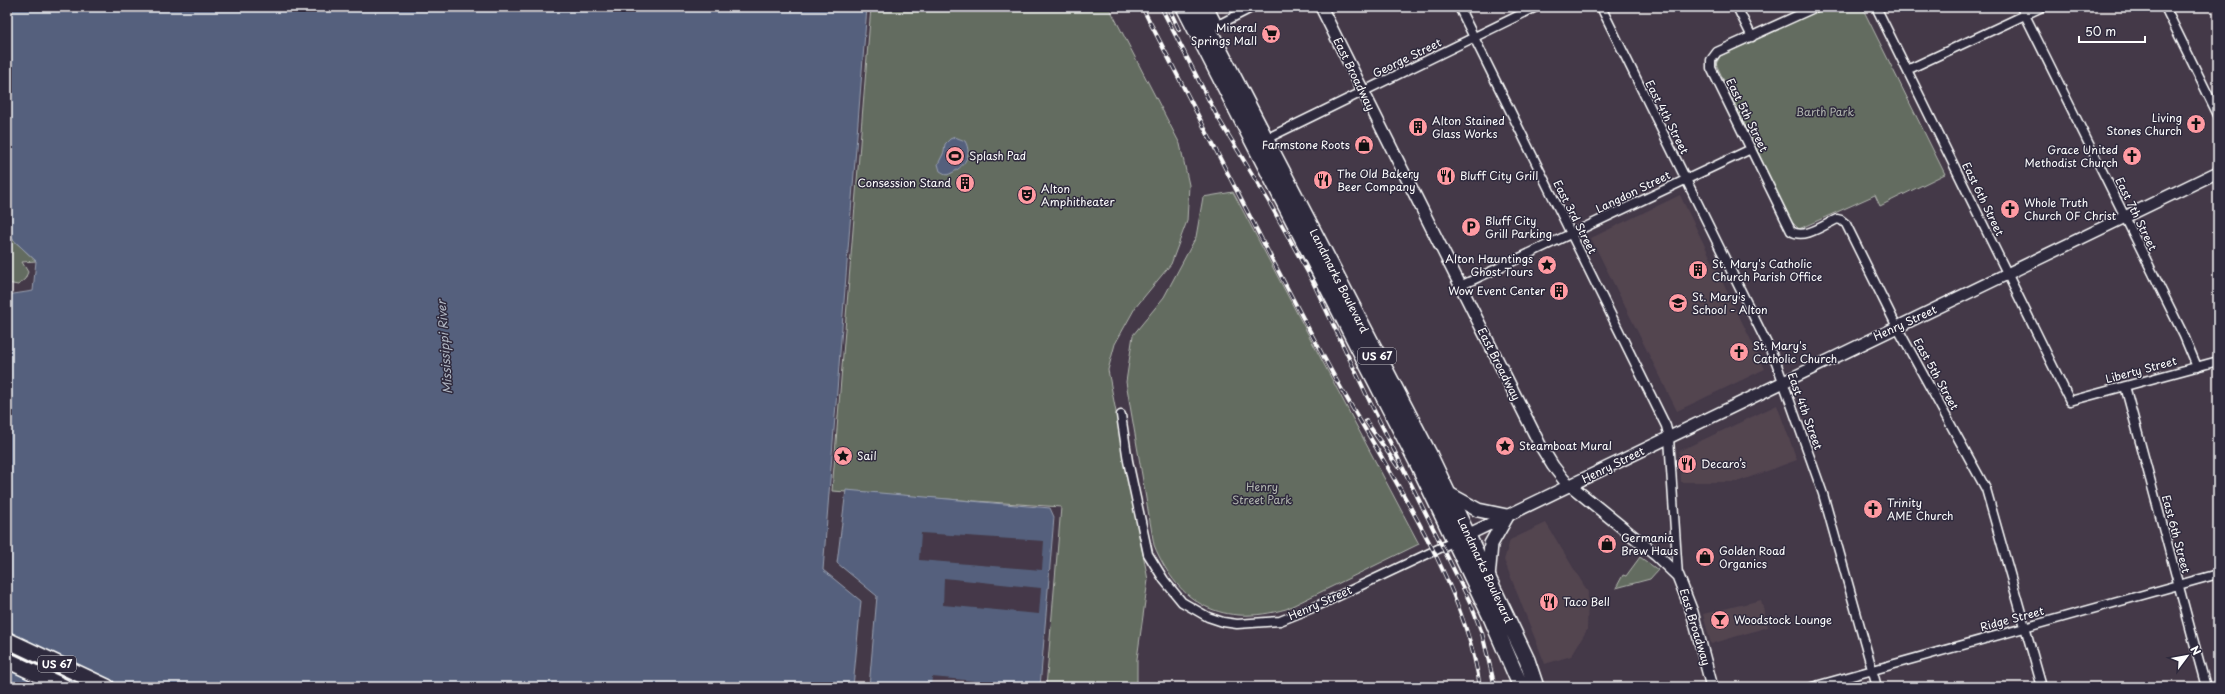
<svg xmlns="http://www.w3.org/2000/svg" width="2225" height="694" font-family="'Playpen Sans',sans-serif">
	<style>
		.built { fill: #524450 }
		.green { fill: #646c60; stroke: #b2b6b0 }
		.water { fill: #55617d; stroke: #99a0b1 }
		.pier { fill: #443948 }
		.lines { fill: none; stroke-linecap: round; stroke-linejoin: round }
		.street-casing { stroke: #fff; stroke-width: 11 }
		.secondary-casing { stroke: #fff; stroke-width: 14 }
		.primary-casing { stroke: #fff; stroke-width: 16 }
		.highway-casing { stroke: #fff; stroke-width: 18 }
		.street { stroke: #2f2a3d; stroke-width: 8 }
		.secondary { stroke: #2f2a3d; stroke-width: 11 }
		.primary { stroke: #2f2a3d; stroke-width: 13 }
		.highway { stroke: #2f2a3d; stroke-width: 15 }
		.rail-casing { stroke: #fff; stroke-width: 4 }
		.rail { stroke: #2f2a3d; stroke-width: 2.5; stroke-dasharray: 8; stroke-linecap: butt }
		.labels { text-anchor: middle; stroke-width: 3; stroke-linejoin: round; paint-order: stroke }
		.shield { fill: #2f2a3d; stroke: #c1bfc5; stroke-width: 1 }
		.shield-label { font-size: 10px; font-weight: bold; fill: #fff }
		.poi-label { font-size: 11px; fill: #fff; stroke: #2f2a3d; text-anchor: start }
		.street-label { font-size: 11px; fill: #fff; stroke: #2f2a3d }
		.park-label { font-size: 11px; fill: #b2b6b0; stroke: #2f2a3d }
		.water-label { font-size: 12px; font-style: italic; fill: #b2b8c4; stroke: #2f2a3d }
	</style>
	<rect width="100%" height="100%" fill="#443948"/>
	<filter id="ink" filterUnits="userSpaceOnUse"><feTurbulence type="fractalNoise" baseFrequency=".025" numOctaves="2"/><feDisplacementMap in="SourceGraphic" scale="8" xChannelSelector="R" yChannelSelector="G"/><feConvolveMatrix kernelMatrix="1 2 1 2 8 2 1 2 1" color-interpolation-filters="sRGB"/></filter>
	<g filter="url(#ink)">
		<!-- built -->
		<path class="built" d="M1680 195 1765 369 1677 411 1591 238Z
			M1777 405 1797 460 1737 482H1681L1679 451Z
			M1546 523 1588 592 1587 630 1571 656 1545 664 1504 560 1510 540Z
			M1761 600 1768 627 1711 644 1703 614Z"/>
		<!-- green -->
		<path class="green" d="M871 7H1109L1180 144 1189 185 1187 221 1171 264 1135 308 1115 344 1108 370 1148 580 1137 659V687H1046L1061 507 832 491Z
			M1826 7H1862L1945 174 1880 206 1875 195 1799 229 1790 220 1716 64 1720 56Z
			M1233 192 1419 544 1286 609C1223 627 1179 606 1154 545L1126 382 1133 335 1164 297 1196 237 1203 197Z
			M7 234 36 261 22 262 28 272 25 279 18 285 7 283Z
			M1640 557 1658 570 1650 579 1616 588 1623 575 1626 576Z"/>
		<!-- water -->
		<path class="water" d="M7 7H867L823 570 861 601 853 687H7V295L33 291 36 261 7 234Z
			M955 137 965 141C974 157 961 170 947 175L940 171 938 164 944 152 945 144 950 139Z
			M846 490 1050 508 1054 517 1040 687H869L877 596 837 563Z"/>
		<!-- pier -->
		<path class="pier" d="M921 533 1044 541 1042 570 919 560Z
			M944 578 1041 588 1039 614 943 605Z
			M932 677 1008 684V687H931Z"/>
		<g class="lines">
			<defs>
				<path id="street" d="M1209 7 1218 25 1253 7
					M1459 7 1666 426 1669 438 1678 576
					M1601 7 1776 362 1823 494 1877 687
					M1737 7 1752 37
					M1816 7 1717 52 1711 60V68L1791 231C1804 240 1824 225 1837 219L1841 220 1846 224 1897 327 1986 489 2042 687
					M1876 7 2070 401 2218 361
					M2021 7 2184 336 2197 367
					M2165 7 2218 115
					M1907 70 2042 7
					M1266 139 1536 7
					M1460 286 1751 149
					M2125 386 2206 687
					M1121 415 1128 461 1148 554 1164 580 1182 602 1208 617 1223 622 1237 624 1280 621 1315 607 1455 541
					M1812 687 2218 574"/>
				<path id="secondary" d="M1321 7 1540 445 1553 466 1564 480 1656 555 1678 576 1692 612 1712 687
					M1461 538 2218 172"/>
				<path id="primary" d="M1449 494 1478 510 1507 516 1491 544 1488 578"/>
				<path id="highway" d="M1184 7 1417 462 1490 615 1521 687
					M1197 7 1430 456 1527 660 1536 687
					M7 640 107 687
					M7 660 64 687"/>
			</defs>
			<!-- street casing -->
			<use href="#street" class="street-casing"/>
			<!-- secondary casing -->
			<use href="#secondary" class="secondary-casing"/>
			<!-- primary casing -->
			<use href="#primary" class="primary-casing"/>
			<!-- highway casing -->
			<use href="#highway" class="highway-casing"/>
			<!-- street -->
			<use href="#street" class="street"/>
			<!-- secondary -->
			<use href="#secondary" class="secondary"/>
			<!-- primary -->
			<use href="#primary" class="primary"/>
			<!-- highway -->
			<use href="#highway" class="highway"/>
			<defs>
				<path id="rail" d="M1142 7C1206 129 1267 253 1333 374 1386 469 1464 578 1480 687
					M1161 7 1217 116 1269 202 1310 276 1369 400 1470 602 1482 633 1495 687
					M1169 8 1179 30
					M1366 421 1398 467"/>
			</defs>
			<!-- rail casing -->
			<use href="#rail" class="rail-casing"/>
			<!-- rail -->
			<use href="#rail" class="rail"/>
		</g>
	</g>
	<!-- icons -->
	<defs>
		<symbol id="supermarket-disc" viewBox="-11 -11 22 22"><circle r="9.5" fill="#ff9aa2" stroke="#2f2a3d"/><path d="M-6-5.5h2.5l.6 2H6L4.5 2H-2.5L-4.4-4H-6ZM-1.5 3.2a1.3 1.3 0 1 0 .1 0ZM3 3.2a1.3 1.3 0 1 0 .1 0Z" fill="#111"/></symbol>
		<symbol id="church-disc" viewBox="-11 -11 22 22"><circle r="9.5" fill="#ff9aa2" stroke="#2f2a3d"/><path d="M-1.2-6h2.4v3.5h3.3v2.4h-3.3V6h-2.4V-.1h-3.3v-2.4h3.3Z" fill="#111"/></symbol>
		<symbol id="building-disc" viewBox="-11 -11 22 22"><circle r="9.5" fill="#ff9aa2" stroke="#2f2a3d"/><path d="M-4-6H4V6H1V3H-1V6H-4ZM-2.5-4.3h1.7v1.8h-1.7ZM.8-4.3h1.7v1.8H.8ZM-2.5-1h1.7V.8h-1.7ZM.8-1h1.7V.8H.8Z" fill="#111"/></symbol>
		<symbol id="shop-disc" viewBox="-11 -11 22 22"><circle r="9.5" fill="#ff9aa2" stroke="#2f2a3d"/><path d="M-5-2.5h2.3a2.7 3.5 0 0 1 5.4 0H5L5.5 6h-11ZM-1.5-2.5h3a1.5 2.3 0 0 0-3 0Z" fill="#111"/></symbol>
		<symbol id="stadium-disc" viewBox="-11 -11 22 22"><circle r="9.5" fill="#ff9aa2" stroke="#2f2a3d"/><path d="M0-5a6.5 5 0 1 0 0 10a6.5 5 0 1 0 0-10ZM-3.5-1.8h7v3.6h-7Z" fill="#111"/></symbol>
		<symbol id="restaurant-disc" viewBox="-11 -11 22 22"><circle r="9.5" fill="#ff9aa2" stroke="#2f2a3d"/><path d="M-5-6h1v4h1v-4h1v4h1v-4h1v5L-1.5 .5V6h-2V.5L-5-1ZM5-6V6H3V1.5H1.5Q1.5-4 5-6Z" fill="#111"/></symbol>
		<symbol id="theatre-disc" viewBox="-11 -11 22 22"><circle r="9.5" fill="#ff9aa2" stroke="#2f2a3d"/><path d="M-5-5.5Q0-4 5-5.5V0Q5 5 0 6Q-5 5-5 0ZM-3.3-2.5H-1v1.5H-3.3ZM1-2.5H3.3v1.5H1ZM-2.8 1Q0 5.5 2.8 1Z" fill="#111"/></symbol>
		<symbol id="parking-disc" viewBox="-11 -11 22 22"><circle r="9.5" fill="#ff9aa2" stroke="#2f2a3d"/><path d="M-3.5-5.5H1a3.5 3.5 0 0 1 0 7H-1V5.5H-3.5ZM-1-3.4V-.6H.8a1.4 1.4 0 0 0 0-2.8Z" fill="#111"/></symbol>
		<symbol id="sight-disc" viewBox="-11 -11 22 22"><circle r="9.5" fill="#ff9aa2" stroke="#2f2a3d"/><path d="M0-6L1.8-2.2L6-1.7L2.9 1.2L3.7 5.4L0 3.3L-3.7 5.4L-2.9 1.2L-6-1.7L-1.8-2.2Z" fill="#111"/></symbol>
		<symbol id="school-disc" viewBox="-11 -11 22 22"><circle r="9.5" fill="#ff9aa2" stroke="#2f2a3d"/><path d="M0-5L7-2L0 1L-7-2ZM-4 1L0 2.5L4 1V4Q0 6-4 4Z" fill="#111"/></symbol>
		<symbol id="bar-disc" viewBox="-11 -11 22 22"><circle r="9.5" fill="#ff9aa2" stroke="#2f2a3d"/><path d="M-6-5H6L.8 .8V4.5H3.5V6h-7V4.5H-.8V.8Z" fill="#111"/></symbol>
	</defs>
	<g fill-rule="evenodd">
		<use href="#supermarket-disc" x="1260" y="23" width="22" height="22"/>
		<use href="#church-disc" x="2185" y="113" width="22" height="22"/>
		<use href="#building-disc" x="1407" y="116" width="22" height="22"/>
		<use href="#shop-disc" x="1353" y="134" width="22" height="22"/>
		<use href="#stadium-disc" x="944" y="145" width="22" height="22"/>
		<use href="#church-disc" x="2121" y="145" width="22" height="22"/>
		<use href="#restaurant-disc" x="1435" y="165" width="22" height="22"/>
		<use href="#restaurant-disc" x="1312" y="169" width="22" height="22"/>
		<use href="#building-disc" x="954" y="172" width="22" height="22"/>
		<use href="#theatre-disc" x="1016" y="184" width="22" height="22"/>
		<use href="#church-disc" x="1999" y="198" width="22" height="22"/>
		<use href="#parking-disc" x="1460" y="216" width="22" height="22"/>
		<use href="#sight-disc" x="1536" y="254" width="22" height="22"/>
		<use href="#building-disc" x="1687" y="259" width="22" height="22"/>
		<use href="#building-disc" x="1548" y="280" width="22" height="22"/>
		<use href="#school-disc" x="1667" y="292" width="22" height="22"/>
		<use href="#church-disc" x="1728" y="341" width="22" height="22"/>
		<use href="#sight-disc" x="1494" y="435" width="22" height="22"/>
		<use href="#sight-disc" x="832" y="445" width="22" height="22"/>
		<use href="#restaurant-disc" x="1676" y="453" width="22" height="22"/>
		<use href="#church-disc" x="1862" y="498" width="22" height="22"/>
		<use href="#shop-disc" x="1596" y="533" width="22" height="22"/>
		<use href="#shop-disc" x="1694" y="546" width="22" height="22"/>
		<use href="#restaurant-disc" x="1538" y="591" width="22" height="22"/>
		<use href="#bar-disc" x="1709" y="609" width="22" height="22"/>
	</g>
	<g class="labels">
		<!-- shield labels -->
		<g class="shield">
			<rect x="1358" y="348" width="38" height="16" rx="3"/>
			<rect x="38" y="656" width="38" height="16" rx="3"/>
		</g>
		<g class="shield-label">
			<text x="1377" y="360">US 67</text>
			<text x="57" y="668">US 67</text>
		</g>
		<!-- poi labels -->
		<g class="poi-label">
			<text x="1257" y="32" text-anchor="end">Mineral<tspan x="1257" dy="13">Springs Mall</tspan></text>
			<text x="2182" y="122" text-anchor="end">Living<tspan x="2182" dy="13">Stones Church</tspan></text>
			<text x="1432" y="125">Alton Stained<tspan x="1432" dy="13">Glass Works</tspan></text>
			<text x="1350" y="149" text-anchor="end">Farmstone Roots</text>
			<text x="2118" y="154" text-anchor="end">Grace United<tspan x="2118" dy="13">Methodist Church</tspan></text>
			<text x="969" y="160">Splash Pad</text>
			<text x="1337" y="178">The Old Bakery<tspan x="1337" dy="13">Beer Company</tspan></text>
			<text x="1460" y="180">Bluff City Grill</text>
			<text x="951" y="187" text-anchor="end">Consession Stand</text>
			<text x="1041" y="193">Alton<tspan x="1041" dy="13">Amphitheater</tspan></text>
			<text x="2024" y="207">Whole Truth<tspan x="2024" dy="13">Church OF Christ</tspan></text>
			<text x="1485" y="225">Bluff City<tspan x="1485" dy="13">Grill Parking</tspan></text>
			<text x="1533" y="263" text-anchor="end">Alton Hauntings<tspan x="1533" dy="13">Ghost Tours</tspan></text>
			<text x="1712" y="268">St. Mary's Catholic<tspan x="1712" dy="13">Church Parish Office</tspan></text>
			<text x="1545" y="295" text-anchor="end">Wow Event Center</text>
			<text x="1692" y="301">St. Mary's<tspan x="1692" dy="13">School - Alton</tspan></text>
			<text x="1753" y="350">St. Mary's<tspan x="1753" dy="13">Catholic Church</tspan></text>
			<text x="1519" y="450">Steamboat Mural</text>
			<text x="857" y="460">Sail</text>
			<text x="1701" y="468">Decaro’s</text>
			<text x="1887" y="507">Trinity<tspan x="1887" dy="13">AME Church</tspan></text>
			<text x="1621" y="542">Germania<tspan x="1621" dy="13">Brew Haus</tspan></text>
			<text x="1719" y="555">Golden Road<tspan x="1719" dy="13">Organics</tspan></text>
			<text x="1563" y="606">Taco Bell</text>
			<text x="1734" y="624">Woodstock Lounge</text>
		</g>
		<!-- street labels -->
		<g class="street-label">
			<text transform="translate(1407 58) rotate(-26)" y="4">George Street</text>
			<text transform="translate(1354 74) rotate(64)" y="4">East Broadway</text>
			<text transform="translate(1747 115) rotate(64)" y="4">East 5th Street</text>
			<text transform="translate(1667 117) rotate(63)" y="4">East 4th Street</text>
			<text transform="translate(1633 192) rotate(-26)" y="4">Langdon Street</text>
			<text transform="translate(1983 199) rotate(64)" y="4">East 6th Street</text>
			<text transform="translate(2136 214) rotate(64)" y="4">East 7th Street</text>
			<text transform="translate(1575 217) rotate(63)" y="4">East 3rd Street</text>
			<text transform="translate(1339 281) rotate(63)" y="4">Landmarks Boulevard</text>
			<text transform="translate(1905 323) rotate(-25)" y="4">Henry Street</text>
			<text transform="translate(1499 364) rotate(63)" y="4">East Broadway</text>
			<text transform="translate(2141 370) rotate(-15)" y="4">Liberty Street</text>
			<text transform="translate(1936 374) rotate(61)" y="4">East 5th Street</text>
			<text transform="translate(1805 411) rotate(70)" y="4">East 4th Street</text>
			<text transform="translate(1613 465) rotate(-26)" y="4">Henry Street</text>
			<text transform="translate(2176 534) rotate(75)" y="4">East 6th Street</text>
			<text transform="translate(1485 570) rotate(65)" y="4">Landmarks Boulevard</text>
			<text transform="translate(1320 603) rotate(-24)" y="4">Henry Street</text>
			<text transform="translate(2012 619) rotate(-15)" y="4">Ridge Street</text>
			<text transform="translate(1695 627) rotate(73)" y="4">East Broadway</text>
		</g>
		<!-- park labels -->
		<g class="park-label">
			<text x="1825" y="116">Barth Park</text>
			<text x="1262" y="491">Henry<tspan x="1262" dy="13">Street Park</tspan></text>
		</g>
		<!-- water labels -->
		<g class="water-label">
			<text transform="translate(445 347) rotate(-94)" y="4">Mississippi River</text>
		</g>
	</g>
	<!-- margin -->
	<rect width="2225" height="694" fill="none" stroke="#2f2a3d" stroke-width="24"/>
	<rect x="12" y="12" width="2201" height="670" fill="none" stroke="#fff" stroke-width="1.5" filter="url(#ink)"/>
	<!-- north arrow -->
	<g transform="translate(2187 656) rotate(58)" stroke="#2f2a3d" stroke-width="3" paint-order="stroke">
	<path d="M0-3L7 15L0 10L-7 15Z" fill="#ffffff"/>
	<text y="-6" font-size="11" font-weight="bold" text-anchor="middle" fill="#ffffff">N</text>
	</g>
	<!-- scale -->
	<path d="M2079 36v6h66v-6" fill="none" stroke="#ffffff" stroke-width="2"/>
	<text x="2085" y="36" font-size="12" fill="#ffffff" stroke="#2f2a3d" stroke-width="3" paint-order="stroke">50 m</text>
</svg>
